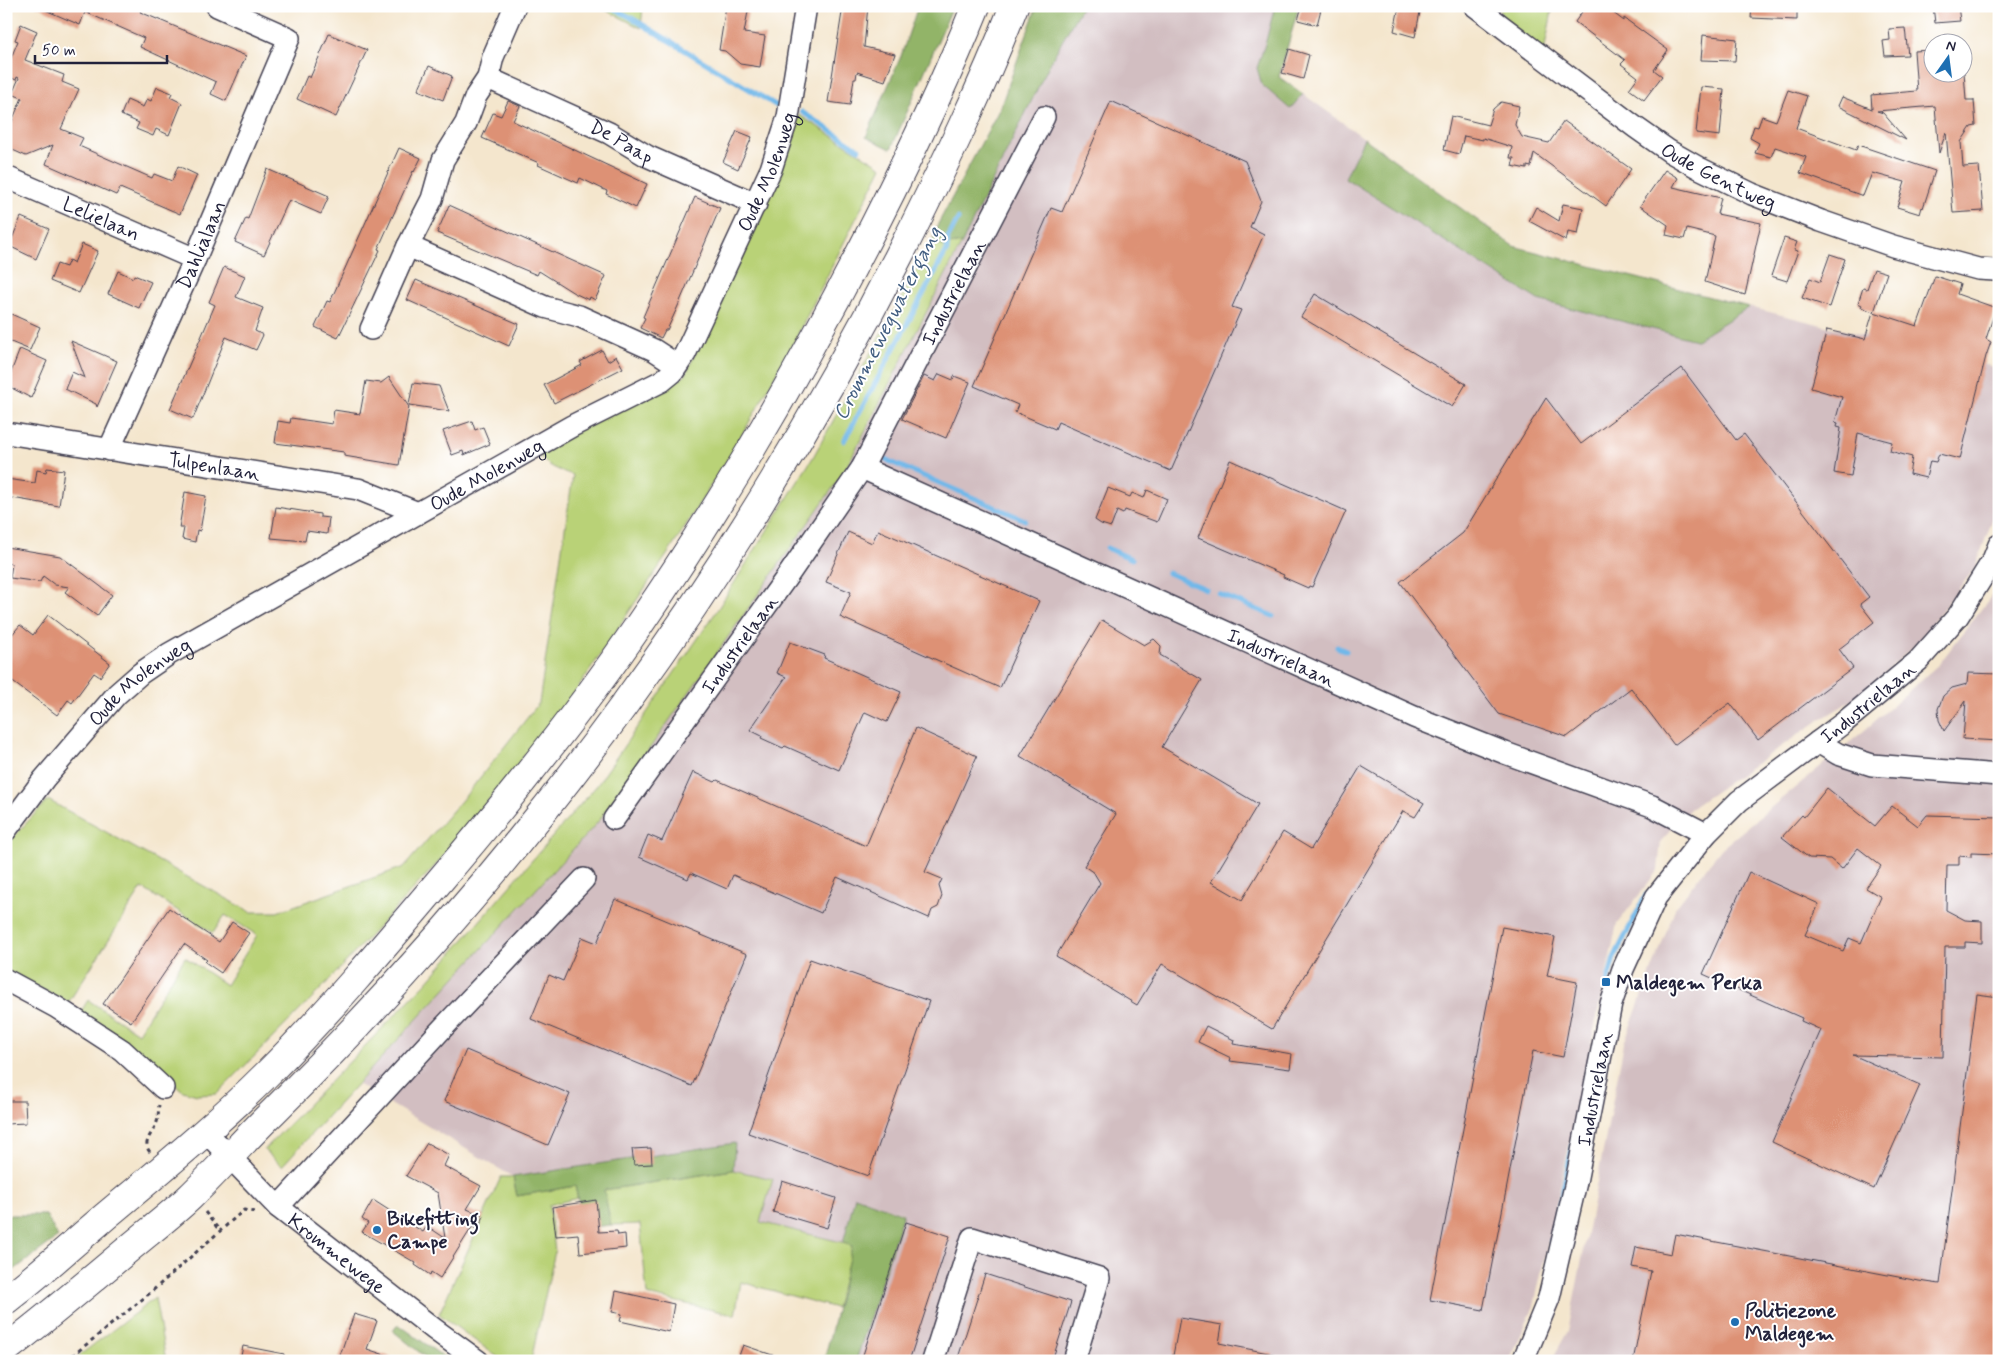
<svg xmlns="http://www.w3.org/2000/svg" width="2005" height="1367" font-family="Mynerve,sans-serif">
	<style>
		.industrial { fill: #d2bec1 }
		.green { fill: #b9d277; stroke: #6e7a59 }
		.forest { fill: #92b468; stroke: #5a6b52 }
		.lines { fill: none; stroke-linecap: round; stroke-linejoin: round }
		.stream { stroke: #71b8e9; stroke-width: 5 }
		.building { fill: #dd9175 }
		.minor-casing { stroke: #423f51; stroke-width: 24 }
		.highway-casing { stroke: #423f51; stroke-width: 30 }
		.path { stroke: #423f51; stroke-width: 3; stroke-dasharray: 4 4; stroke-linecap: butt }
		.minor { stroke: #fff; stroke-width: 21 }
		.highway { stroke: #fff; stroke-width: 28 }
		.poi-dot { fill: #1f6fb2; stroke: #fff; stroke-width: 2 }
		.labels { text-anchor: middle; stroke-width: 4; stroke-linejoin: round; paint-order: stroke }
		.street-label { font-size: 20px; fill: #22223b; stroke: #fff }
		.poi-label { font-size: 20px; font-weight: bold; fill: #22223b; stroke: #fff; text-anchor: start }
		.water-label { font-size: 21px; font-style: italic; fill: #425e81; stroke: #fff }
	</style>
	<rect width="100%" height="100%" fill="#fff"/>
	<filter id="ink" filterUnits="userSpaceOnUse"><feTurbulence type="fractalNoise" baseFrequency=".02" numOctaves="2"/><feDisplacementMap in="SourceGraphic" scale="10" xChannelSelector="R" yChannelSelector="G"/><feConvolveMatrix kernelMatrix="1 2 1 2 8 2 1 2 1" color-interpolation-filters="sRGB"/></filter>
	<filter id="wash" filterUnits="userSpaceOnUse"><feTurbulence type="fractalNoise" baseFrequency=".0096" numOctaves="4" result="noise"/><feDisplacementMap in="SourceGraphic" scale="20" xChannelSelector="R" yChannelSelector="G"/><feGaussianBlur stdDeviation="1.12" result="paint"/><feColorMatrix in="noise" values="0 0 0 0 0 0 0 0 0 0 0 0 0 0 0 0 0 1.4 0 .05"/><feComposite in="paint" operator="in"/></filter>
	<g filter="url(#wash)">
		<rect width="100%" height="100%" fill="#f4e6cd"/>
		<!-- industrial -->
		<path class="industrial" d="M1082 6H1275L1266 41 1257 68 1262 85 1290 109 1303 94 1364 138 1345 178 1538 300 1731 319 1749 307 1999 368V501L1975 568 1914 646 1859 696 1818 721 1690 809 1661 841 1658 870 1617 924 1534 1306 1509 1361H856L903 1213 856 1196 843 1243 760 1222 773 1179 733 1170 735 1143 513 1177 357 1084 598 822 844 472 962 243 1051 61Z
			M1999 586V1361H1551L1568 1331 1624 1043 1676 906 1722 848 1866 729 1939 664Z"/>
		<!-- green -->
		<path class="green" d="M598 6H643L641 28Z
			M1499 6H1553L1544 52 1502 21Z
			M799 115 882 167 792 346 737 444 671 549 576 691 445 855 319 991 217 1094 197 1095 183 1091 155 1068 80 1013 88 1000 138 1033 185 957 226 985 257 935 225 915 213 933 142 888 68 1003 6 971V849L15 835 48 800 251 912H277L404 867 467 794 539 703 573 475C558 470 545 466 537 451L685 376 777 171Z
			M932 242 943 246 962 243 844 472 598 822 282 1166 264 1150 427 982 598 784 714 615 812 459Z
			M733 1170 773 1179 760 1222 853 1245 836 1308 741 1282 735 1315 647 1295 640 1224 611 1225 603 1190Z
			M501 1177H513L517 1196 575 1186 578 1198 549 1205 555 1251 531 1361H503L439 1314Z
			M155 1298 166 1361H72Z"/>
		<!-- forest -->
		<path class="forest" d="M918 6H953L891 149 866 137 901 56Z
			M1037 6H1082L1051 61 962 243 943 246 932 242 938 224 1000 108Z
			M1275 6H1299L1279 77 1303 94 1290 109 1262 85 1257 68 1266 41Z
			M1364 138 1513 246 1749 307 1696 340 1538 300 1345 178Z
			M735 1143 733 1170 604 1190 611 1225 584 1228 575 1186 517 1196 513 1177Z
			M855 1196 903 1214 856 1361H824L852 1246 843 1243Z
			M6 1215H46L58 1237 6 1276Z
			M398 1324 449 1361H426L424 1356 393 1331Z"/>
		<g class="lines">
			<!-- stream -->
			<path class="stream" d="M609 6 630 17 777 106
				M802 112 859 149
				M844 441 947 250 948 238 958 219
				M884 459 1025 520
				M1107 548 1132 559
				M1168 573 1206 589
				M1219 594 1273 616
				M1337 647 1346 651
				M1605 990 1614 958 1646 895
				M1551 1242 1573 1144"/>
		</g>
		<g id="blocks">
			<!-- building -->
			<path class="building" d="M36 6H143L140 12 246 56 226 101 211 94 216 82 140 47 144 38 85 12 80 25Z
				M726 6H749L744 33 765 36 760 67 740 64 725 51 719 50Z
				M843 6H868L864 47 895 54 885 81 857 72 856 79H854L850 105 828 102Z
				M1302 6 1321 9 1317 25 1298 20Z
				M1586 6H1604L1624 21V18L1668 50 1654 70 1662 76 1644 100 1629 89 1638 77 1621 64 1625 60 1575 22Z
				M1752 6H1797V20L1751 18Z
				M1933 6H1958L1960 21 1935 23Z
				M1399 7 1420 12 1415 37 1394 31Z
				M21 24 37 31 25 60 64 75 62 82 79 89 61 129 83 138 79 146 152 178 154 174 172 181 178 166 197 175 180 214 120 188 116 195 46 164 53 145 26 156 6 147V135L22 98 12 94 19 78 17 77 16 80 6 75V70L18 41 15 40Z
				M1905 28 1908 55 1885 56 1883 41 1890 40 1889 29Z
				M329 34 367 50 336 117 297 99 307 76 310 78Z
				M1703 35 1737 39 1735 61 1701 60Z
				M1289 49 1309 55 1303 79 1282 73Z
				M1932 50V72H1964L1966 100H1974L1976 126 1971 127 1961 142 1963 167 1979 166 1983 211 1953 213 1946 132 1939 153 1935 106 1877 111 1883 113 1906 140 1838 106 1842 97 1872 109 1871 95 1917 91 1914 51Z
				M429 66 452 76 443 100 418 90Z
				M157 87 172 93 170 97 182 103 169 135 156 129 153 136 136 129 139 123 121 115 127 100 143 107 147 99 151 101Z
				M1701 87 1724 89 1720 136 1696 133Z
				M1788 90 1807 96 1796 128 1856 150 1858 145 1935 171 1923 208 1922 207 1920 214 1897 207 1905 182 1872 173 1863 196 1800 173 1806 157 1775 147 1771 157 1755 153 1759 143 1750 138 1754 126 1758 127 1762 116 1776 121Z
				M508 101 520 106 513 121 647 184 636 208 606 194 607 191 580 178 578 183 538 165 539 163 482 138 493 113 501 116Z
				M1111 101 1245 161 1261 201 1250 227 1264 234 1232 307 1241 310 1171 471 1058 422 1055 429 1015 412 1018 405 974 386 1051 208 1062 212Z
				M1501 102 1519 106 1515 125 1522 137 1549 143 1564 121 1631 169 1606 206 1534 153 1531 167 1527 166V169L1512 166 1514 158H1510L1512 147 1483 138V140L1464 136 1459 154 1444 150 1451 116 1488 125 1493 109Z
				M737 131 752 137 738 169 723 162Z
				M399 148 421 158 414 172 413 171 378 249 380 250 370 271 338 338 315 327 327 301 330 302Z
				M267 169 329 196 321 214 289 200 264 255 235 242 246 218 248 219Z
				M1665 170 1678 178 1673 187 1721 198 1717 214 1761 223 1745 295 1705 282 1715 236 1687 229 1684 239 1666 235 1668 225 1640 206Z
				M695 197 720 208 678 306 667 330H665L661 338 640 328 645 318 643 317Z
				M1563 204 1583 208 1578 234 1568 232 1566 241 1529 221 1536 207 1559 221Z
				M449 205 606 276 595 300 590 297 589 300 574 293 539 271 537 275 437 233Z
				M21 217 49 229 36 259 9 246Z
				M1784 238 1797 242 1794 250 1798 251 1787 281 1771 276Z
				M82 244 98 251 79 293 50 281 57 264 66 267 69 260 74 263Z
				M1830 254 1845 259 1829 307 1802 298 1810 278 1820 282Z
				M224 267 245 276 236 297 263 308 255 331 263 335 256 350 226 337 193 419 170 409 215 305 209 302Z
				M1874 269 1887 273 1874 312 1917 326 1935 276 1960 284 1957 294 1996 308 1986 339 1991 342 1986 356 1960 459 1939 454 1936 462 1930 461 1926 478 1909 474 1912 457 1890 451 1892 442 1858 433 1851 476 1834 473 1841 428 1837 427 1838 423 1835 422 1842 397 1811 388 1827 330 1865 339 1873 312 1861 307 1862 305 1858 303 1863 288 1867 289Z
				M118 271 133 278 134 275 151 282 139 308 108 294Z
				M416 280 519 324 509 346 407 300Z
				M1315 294 1466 384 1452 407 1301 317Z
				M11 314 40 327 30 350 6 340V315L10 317Z
				M71 341 117 361 97 407 96 404 65 389 72 372 85 378Z
				M20 349 47 361 31 398 6 385Z
				M602 350 608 361 616 356 623 368 554 403 544 385 582 365 580 362Z
				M1682 368 1736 440 1744 434 1869 597 1860 604 1874 622 1839 649 1853 668 1758 740 1730 703 1674 745 1631 688 1567 737 1499 714 1400 582 1463 533 1546 398 1581 444Z
				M939 374 953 380 954 376 970 382 946 438 902 419 924 376 935 381Z
				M389 377 409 407 399 465 344 456V452L275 443 278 421 290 423 291 418 332 424 334 410 360 414 366 381 381 383Z
				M413 383 439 386 449 411 409 405Z
				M472 421 475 430 483 427 490 444 464 455 463 451 452 455 443 431Z
				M1230 460 1346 511 1312 587 1309 586 1308 588 1283 577 1284 575 1198 538Z
				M47 468 64 470 59 506 6 497V479L35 483 37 470 46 472Z
				M1108 488 1130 497 1132 493 1144 498 1147 490 1167 499 1157 522 1125 510 1123 514 1117 511 1111 527 1101 524 1095 520Z
				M185 492 206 496 200 531 197 530 195 542 182 539 184 528H179Z
				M276 507 320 514V517L329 518 327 534 307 531 305 541 271 538Z
				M878 530 1039 601 1000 688 840 617 851 592 826 582 839 552 848 532 872 543Z
				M6 547 60 556 112 595 97 616 65 592 69 587 55 585 43 576 40 582 10 578 12 564 6 563Z
				M48 615 110 663 100 677 94 673 72 703 68 700 57 715 6 677V642L20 625 33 635Z
				M1102 620 1144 645 1154 639 1161 646 1160 655 1202 680 1162 747 1258 804 1211 882 1242 900 1283 832 1311 849 1361 766 1424 803 1415 817 1403 811 1272 1029 1162 964 1137 1005 1056 956 1100 883 1094 873 1084 866 1116 814 1020 756Z
				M790 642 825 655 824 658 901 692 887 722 865 712 839 770 785 746 783 748 761 738 762 736 750 730 786 677 777 673Z
				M1968 673 1999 674V741L1963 739 1966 701 1944 731 1939 720 1938 709 1943 696 1952 688 1967 684Z
				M916 728 977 756 925 872 942 879 939 886 942 896 938 907 932 910 929 918 837 877 821 913 733 875 727 889 691 873 688 879 639 857 648 835 662 841 693 772 715 782 717 780 866 846Z
				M1827 788 1875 826 1892 806 1918 826 1927 815 1999 817V854L1971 853V857L1959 856V865H1947L1946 910 1965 920 1982 921V943L1965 942V947H1945L1943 1057 1853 1055 1920 1085 1874 1189 1772 1142 1821 1030 1801 1021 1802 1018 1703 974 1749 872 1819 904 1805 935 1843 951 1849 938 1861 943 1881 897 1866 888 1881 866 1858 848 1842 869 1830 859 1809 858 1782 837 1802 815 1804 817Z
				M615 899 747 954 692 1086 531 1019 549 975 563 981 582 937 597 943Z
				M169 908 219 942 232 922 249 933 221 973 205 962 207 960 184 944 131 1022 103 1004Z
				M1502 927 1555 937 1547 976 1577 982 1563 1057 1533 1051 1483 1310 1430 1300Z
				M810 959 929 1001 868 1176 748 1133Z
				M1977 994 1999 997V1361H1633L1651 1271 1632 1267 1636 1247 1671 1254 1675 1234 1919 1281 1940 1284Z
				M1206 1026 1234 1040 1233 1044 1292 1054 1290 1069 1230 1061 1231 1058 1198 1042Z
				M466 1050 570 1094 548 1145 444 1101Z
				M6 1101H25L26 1123 6 1124Z
				M427 1143 449 1155 444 1166 481 1186 467 1209 484 1216 478 1229 472 1227 440 1278 431 1272 430 1275 415 1265 416 1263 362 1232 368 1223 362 1219 373 1200 423 1232 427 1226 445 1238 438 1193 406 1176Z
				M651 1148 652 1164 634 1165 632 1149Z
				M782 1181 836 1198 827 1228 773 1212Z
				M596 1200 599 1232 617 1231 618 1235 625 1234 626 1248 580 1253 578 1234 556 1236 552 1207Z
				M906 1222 950 1236 909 1361H861Z
				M985 1274 1071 1302 1052 1361H957Z
				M616 1291 674 1304 669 1332 620 1321 622 1314 612 1312Z
				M354 1314 377 1321 367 1349 394 1358V1361H338Z
				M1180 1318 1222 1325 1219 1343 1273 1354 1272 1361H1172Z
				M743 1345 781 1358V1361H737Z
				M243 1346 284 1354V1361H240Z"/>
		</g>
	</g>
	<g filter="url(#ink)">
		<use href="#blocks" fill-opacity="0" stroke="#423f51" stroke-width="1"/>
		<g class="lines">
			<defs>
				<g id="minor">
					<path id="s1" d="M1475 6 1635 127 1669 151 1699 168 1752 194 1821 221 1893 246 1978 269 1995 270 1999 269"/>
					<path id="s2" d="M488 78 609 133 647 156 756 204"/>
					<path id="s3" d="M6 177 195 259"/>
					<path d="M408 246 545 307 579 316 654 350 677 365"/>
					<path d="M371 329 408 246 432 199 443 160 466 123 476 96 488 78 493 57 515 6"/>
					<path id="s4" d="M6 433 358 489 418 513"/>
					<path id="s5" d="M109 450 195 259 289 38 217 6"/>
					<path id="s6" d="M862 468 1414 717 1505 753 1652 806 1706 834"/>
					<path d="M1818 742 1838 754 1872 765 1999 775"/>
					<path id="s7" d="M614 819 789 574 862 468 1044 117"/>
					<path id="s8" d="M6 830 44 779 117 694 141 673 169 654 572 426 662 381 673 372 685 354 771 169 788 117 806 6"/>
					<path d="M6 980 56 1007 122 1050 163 1088"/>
					<path id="s9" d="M206 1132 278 1207 434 1329 478 1361"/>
					<path d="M278 1207 439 1032 584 879"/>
					<path d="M933 1361 972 1238 1099 1278 1074 1361"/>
					<path id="s10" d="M1523 1361 1549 1298 1576 1182 1611 1004 1623 969 1656 897 1706 834 1739 801 1842 724 1918 661 1958 616 1993 560 1999 545"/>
				</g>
				<path id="highway" d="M6 1300C39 1275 69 1247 101 1220 157 1173 215 1126 267 1074 327 1014 382 949 437 884 508 801 577 716 639 625 727 497 805 362 876 222 912 151 946 80 976 6
					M6 1349C49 1316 90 1281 132 1246 151 1230 172 1214 190 1197 219 1169 245 1139 274 1111 533 854 739 573 904 246 943 168 982 88 1014 6"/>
			</defs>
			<!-- minor casing -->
			<use href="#minor" class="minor-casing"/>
			<!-- highway casing -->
			<use href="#highway" class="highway-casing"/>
			<!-- path -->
			<path class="path" d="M150 1152C141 1142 154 1132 157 1122 159 1116 158 1111 159 1105
				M205 1212 219 1230
				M66 1361 150 1293 237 1216 244 1210 255 1212"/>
			<!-- minor -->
			<use href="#minor" class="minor"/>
			<!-- highway -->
			<use href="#highway" class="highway"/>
		</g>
	</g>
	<!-- markers -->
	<g class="poi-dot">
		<rect x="1601" y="977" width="10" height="10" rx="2.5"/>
		<circle cx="377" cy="1230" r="5"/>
		<circle cx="1735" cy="1322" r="5"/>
	</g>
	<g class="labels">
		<!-- street labels -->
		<g class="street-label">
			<text dy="7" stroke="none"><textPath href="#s2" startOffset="148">De Paap</textPath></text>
			<text dy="7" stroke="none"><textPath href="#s8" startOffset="1041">Oude Molenweg</textPath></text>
			<text dy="7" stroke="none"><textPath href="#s1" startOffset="298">Oude Gentweg</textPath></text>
			<text dy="7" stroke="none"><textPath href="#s3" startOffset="104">Lelielaan</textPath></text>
			<text dy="7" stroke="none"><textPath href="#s5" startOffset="225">Dahlialaan</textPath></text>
			<text dy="7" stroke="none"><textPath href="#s7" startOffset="628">Industrielaan</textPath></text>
			<text dy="7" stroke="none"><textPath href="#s4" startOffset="211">Tulpenlaan</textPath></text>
			<text dy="7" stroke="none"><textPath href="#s8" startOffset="606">Oude Molenweg</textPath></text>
			<text dy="7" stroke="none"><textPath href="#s7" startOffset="215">Industrielaan</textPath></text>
			<text dy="7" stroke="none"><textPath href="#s6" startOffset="460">Industrielaan</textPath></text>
			<text dy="7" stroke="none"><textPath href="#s8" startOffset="201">Oude Molenweg</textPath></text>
			<text dy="7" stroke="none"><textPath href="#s10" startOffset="774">Industrielaan</textPath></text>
			<text dy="7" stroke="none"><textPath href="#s10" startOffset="282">Industrielaan</textPath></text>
			<text dy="7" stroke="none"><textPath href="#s9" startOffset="179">Krommewege</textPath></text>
		</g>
		<!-- poi labels -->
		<g class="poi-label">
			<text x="1616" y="989">Maldegem Perka</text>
			<text x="387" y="1225">Bikefitting<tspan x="387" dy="23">Campe</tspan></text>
			<text x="1745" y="1317">Politiezone<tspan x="1745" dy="23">Maldegem</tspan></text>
		</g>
		<!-- water labels -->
		<g class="water-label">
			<text transform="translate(887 323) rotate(-63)" y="7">Crommewegwatergang</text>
		</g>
	</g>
	<!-- margin -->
	<rect width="2005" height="1367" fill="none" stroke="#fff" stroke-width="25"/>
	<!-- north arrow -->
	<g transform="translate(1948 58) rotate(14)"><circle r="24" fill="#ffffff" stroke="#a7a7b1"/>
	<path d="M0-4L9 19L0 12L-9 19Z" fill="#1f6fb2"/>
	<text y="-8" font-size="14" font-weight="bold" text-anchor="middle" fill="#22223b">N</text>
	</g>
	<!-- scale -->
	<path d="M35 55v8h132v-8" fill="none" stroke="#22223b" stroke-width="2.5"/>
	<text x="42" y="55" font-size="15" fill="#22223b" stroke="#ffffff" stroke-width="4" paint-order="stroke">50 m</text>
</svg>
